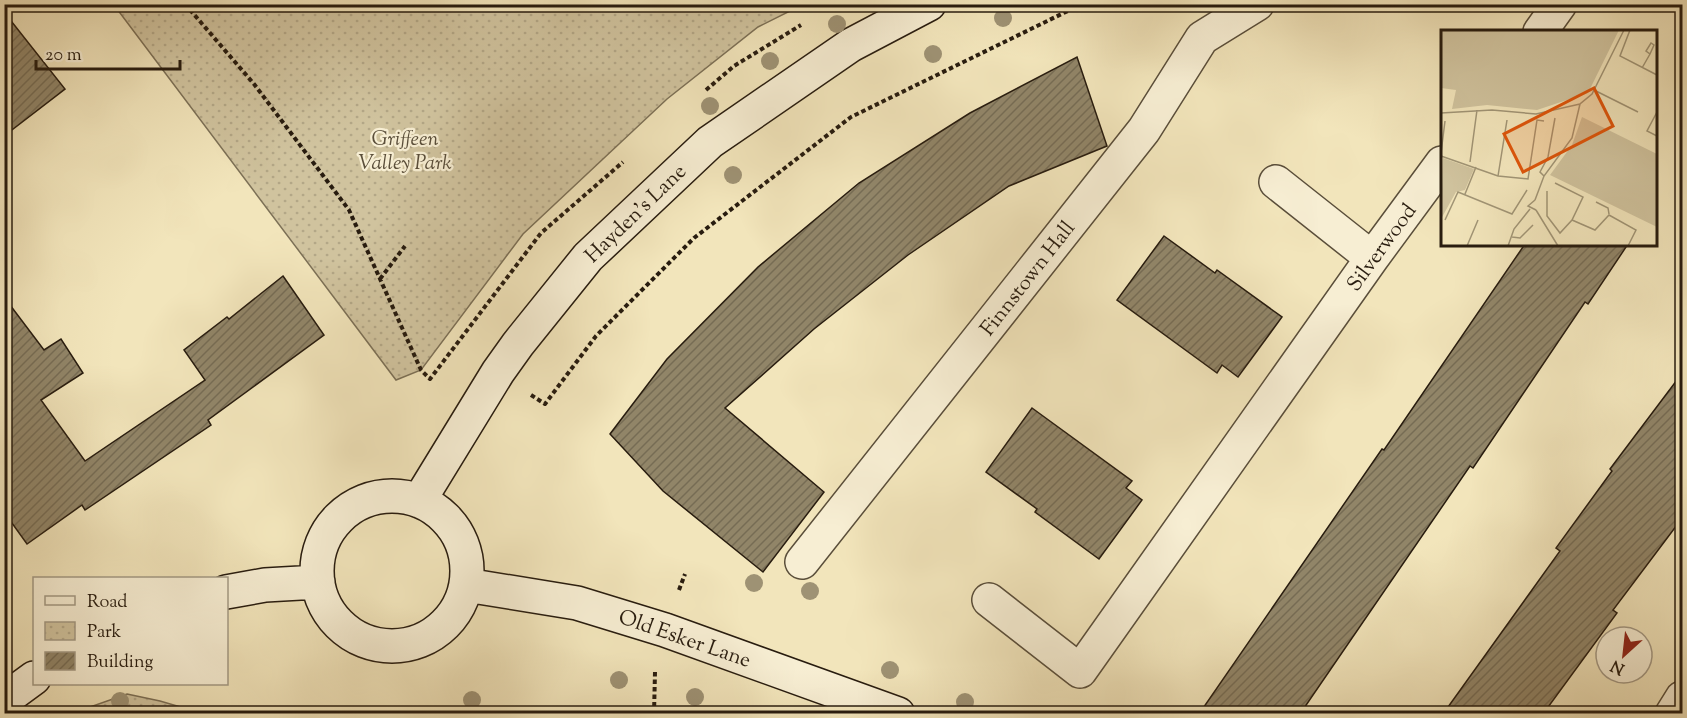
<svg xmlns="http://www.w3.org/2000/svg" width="1687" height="718" font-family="'Sorts Mill Goudy',serif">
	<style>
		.park { fill: url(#park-dots); stroke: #7c7056; stroke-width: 1.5 }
		.building { fill: url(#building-hatch); stroke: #281c0f; stroke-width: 1.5 }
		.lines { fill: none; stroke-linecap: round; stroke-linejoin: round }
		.street-casing { stroke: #5a4e3a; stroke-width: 36 }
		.secondary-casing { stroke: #281c0f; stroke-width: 36 }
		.path { stroke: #281c0f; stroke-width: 4; stroke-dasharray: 4.5 3; stroke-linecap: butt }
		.street { stroke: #f7eed3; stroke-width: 33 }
		.secondary { stroke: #f7eed3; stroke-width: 33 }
		.tree { fill: #9e9274 }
		.labels { text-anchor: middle; stroke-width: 4.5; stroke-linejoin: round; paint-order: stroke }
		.park-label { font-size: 21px; font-style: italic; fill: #5a4e3a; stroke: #f7eed3 }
		.street-label { font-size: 21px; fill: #281c0f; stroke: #f7eed3 }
		.inset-road { fill: none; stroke: #a19576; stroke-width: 1.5 }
		.view { fill: #de560c; fill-opacity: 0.15; stroke: #de560c; stroke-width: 3 }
		.inset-edge { fill: none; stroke: #281c0f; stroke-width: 3 }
	</style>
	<defs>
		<pattern id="park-dots" width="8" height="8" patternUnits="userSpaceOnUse" patternTransform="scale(1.5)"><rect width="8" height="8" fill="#d0c39e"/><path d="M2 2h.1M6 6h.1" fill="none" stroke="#b3a787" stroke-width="1.8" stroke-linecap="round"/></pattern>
		<pattern id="building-hatch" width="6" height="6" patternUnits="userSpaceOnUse" patternTransform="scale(1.5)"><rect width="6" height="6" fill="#918568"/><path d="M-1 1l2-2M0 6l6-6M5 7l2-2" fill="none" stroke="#766c54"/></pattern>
	</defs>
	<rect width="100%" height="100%" fill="#f2e5bb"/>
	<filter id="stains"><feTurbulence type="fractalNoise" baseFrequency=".00333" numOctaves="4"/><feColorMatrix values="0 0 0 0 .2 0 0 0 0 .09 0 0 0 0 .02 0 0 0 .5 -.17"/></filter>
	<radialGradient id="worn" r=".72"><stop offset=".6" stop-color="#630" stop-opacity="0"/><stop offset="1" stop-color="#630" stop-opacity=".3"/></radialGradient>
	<!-- park -->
	<path class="park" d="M114 5H802L758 27 667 99 523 234 421 370 396 380Z
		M127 694 160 701 201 713H73Z"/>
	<!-- building -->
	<path class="building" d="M4 12 65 89 4 136Z
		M1077 57 1107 146 1009 186 908 255 814 329 725 408 824 492 763 572 663 491 610 434 667 359 758 267 859 183 970 113Z
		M1164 236 1215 273 1217 270 1282 317 1238 377 1222 365 1217 373 1117 300Z
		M1525 244H1628L1588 304 1585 302 1473 468 1470 466 1300 714H1199L1382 449 1384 450Z
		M283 276 324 335 208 420 211 425 85 510 82 505 27 544 4 512V297L44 350 61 339 83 373 41 400 85 461 205 380 184 350 227 317 229 319Z
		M1683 372V517L1613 610 1617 613 1543 714H1443L1560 551 1556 548 1612 471 1610 469Z
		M1032 408 1132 481 1126 488 1142 500 1099 559 1035 512 1037 509 986 472Z"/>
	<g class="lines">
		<defs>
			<path id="street" d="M1540 32 1560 4
				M1276 182 1372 258
				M802 562 1144 130 1202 38 1257 4
				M989 600 1080 671 1372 258 1442 163
				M1672 714 1682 698"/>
			<path id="secondary" d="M317 571a75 75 0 1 1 150 0a75 75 0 1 1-150 0Z
				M419 501 498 372 518 344 588 257 710 142 851 45 929 4
				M466 585 577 603 665 630 898 714
				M226 592 265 585 318 582
				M4 700 34 678"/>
		</defs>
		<!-- street casing -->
		<use href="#street" class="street-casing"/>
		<!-- secondary casing -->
		<use href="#secondary" class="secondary-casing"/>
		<!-- path -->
		<path class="path" d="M185 4 254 84 349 210 421 370 430 379 541 233 623 162
			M706 90 734 66 801 25
			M380 279 405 246
			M531 395 545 404 596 336 694 238 851 117 1082 4
			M679 590 685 574
			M654 714 655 672"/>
		<!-- street -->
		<use href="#street" class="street"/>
		<!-- secondary -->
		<use href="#secondary" class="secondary"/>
	</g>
	<!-- trees -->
	<g class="tree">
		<circle cx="1003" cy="18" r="9"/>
		<circle cx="837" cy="24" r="9"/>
		<circle cx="933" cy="54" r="9"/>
		<circle cx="770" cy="61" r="9"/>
		<circle cx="710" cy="106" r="9"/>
		<circle cx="733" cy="175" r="9"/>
		<circle cx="754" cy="583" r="9"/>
		<circle cx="810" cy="591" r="9"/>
		<circle cx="890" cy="670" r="9"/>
		<circle cx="619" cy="680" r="9"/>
		<circle cx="695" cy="697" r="9"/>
		<circle cx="472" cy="700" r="9"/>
		<circle cx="120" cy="701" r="9"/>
		<circle cx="965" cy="702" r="9"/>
	</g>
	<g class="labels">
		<!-- park labels -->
		<g class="park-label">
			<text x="405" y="145">Griffeen<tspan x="405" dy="24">Valley Park</tspan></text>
		</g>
		<!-- street labels -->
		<g class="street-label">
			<text transform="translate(635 213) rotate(-44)" y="7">Hayden's Lane</text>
			<text transform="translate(1381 247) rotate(-54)" y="7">Silverwood</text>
			<text transform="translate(1027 278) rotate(-52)" y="7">Finnstown Hall</text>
			<text transform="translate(685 638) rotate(19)" y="7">Old Esker Lane</text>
		</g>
	</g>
	<!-- overview -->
	<g transform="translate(1441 30)">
		<rect width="216" height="216" fill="#f2e5bb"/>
		<path d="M2 128 33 139 24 160 15 162 0 189Z" fill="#d0c39e"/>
		<path d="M0 0H178L147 63 96 80 46 75 11 79 15 60 0 58ZM141 87 216 124V197L109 145 131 115Z" fill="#d0c39e"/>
		<path d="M88 0H118L115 11 87 4ZM131 0H170L162 15ZM0 28 33 33 29 56 0 52ZM86 28 134 31 133 50 84 48ZM161 111 216 140V151L206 170 146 139Z" fill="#d0c39e"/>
		<path class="inset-road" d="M189 0 179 26 216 45M201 38 209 24 213 15 210 13 205 21 209 24M153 60 197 82M216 82 206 101 216 106M0 83 51 80 95 84 139 74M0 123 4 91M0 126 57 146 87 149 96 90 103 91M29 132 36 80M57 146 66 90M103 146 99 142 107 127 114 88M106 161V186L119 203 131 190 142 167 114 153M24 164 35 137M94 170 103 146 131 108 139 74 151 64 183 0M94 170 87 176 95 180M155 172 167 178 168 184M95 180 117 216M4 190 17 162 71 184 86 160M131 190 154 200 168 185 195 200 187 216M71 207 79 208 92 195M26 216 37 190M67 216 73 199 89 179"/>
		<path class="view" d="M153 58 172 96 82 142 63 104Z"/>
		<rect width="216" height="216" class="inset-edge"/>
	</g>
	<!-- margin -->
	<rect width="1687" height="718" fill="none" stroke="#f2e5bb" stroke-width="24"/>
	<rect x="6" y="6" width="1675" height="706" fill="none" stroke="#281c0f" stroke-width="3"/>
	<rect x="12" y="12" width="1663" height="694" fill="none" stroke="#281c0f" stroke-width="1.5"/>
	<!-- legend -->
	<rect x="33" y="577" width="195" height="108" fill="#f7eed3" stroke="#a49a85" stroke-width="1.5"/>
	<rect x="45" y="596" width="30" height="9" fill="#f7eed3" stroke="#a49a85" stroke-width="1.5"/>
	<text x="87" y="607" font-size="18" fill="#281c0f">Road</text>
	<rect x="45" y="622" width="30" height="18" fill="url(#park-dots)" stroke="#a49a85" stroke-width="1.5"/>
	<text x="87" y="637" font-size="18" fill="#281c0f">Park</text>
	<rect x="45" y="652" width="30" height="18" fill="url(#building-hatch)" stroke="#a49a85" stroke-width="1.5"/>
	<text x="87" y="667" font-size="18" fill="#281c0f">Building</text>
	<!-- north arrow -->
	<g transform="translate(1624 655) rotate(207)"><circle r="28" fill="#f7eed3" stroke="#a49a85" stroke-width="1.5"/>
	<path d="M0-4.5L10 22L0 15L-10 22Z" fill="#8f2418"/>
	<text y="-9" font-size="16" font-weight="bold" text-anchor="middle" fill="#281c0f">N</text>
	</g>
	<!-- scale -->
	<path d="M36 60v9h144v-9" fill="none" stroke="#281c0f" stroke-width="3"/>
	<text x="45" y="60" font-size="18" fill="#281c0f" stroke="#f7eed3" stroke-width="4.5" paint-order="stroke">20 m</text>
	<rect width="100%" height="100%" filter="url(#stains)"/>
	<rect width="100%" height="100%" fill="url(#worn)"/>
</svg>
